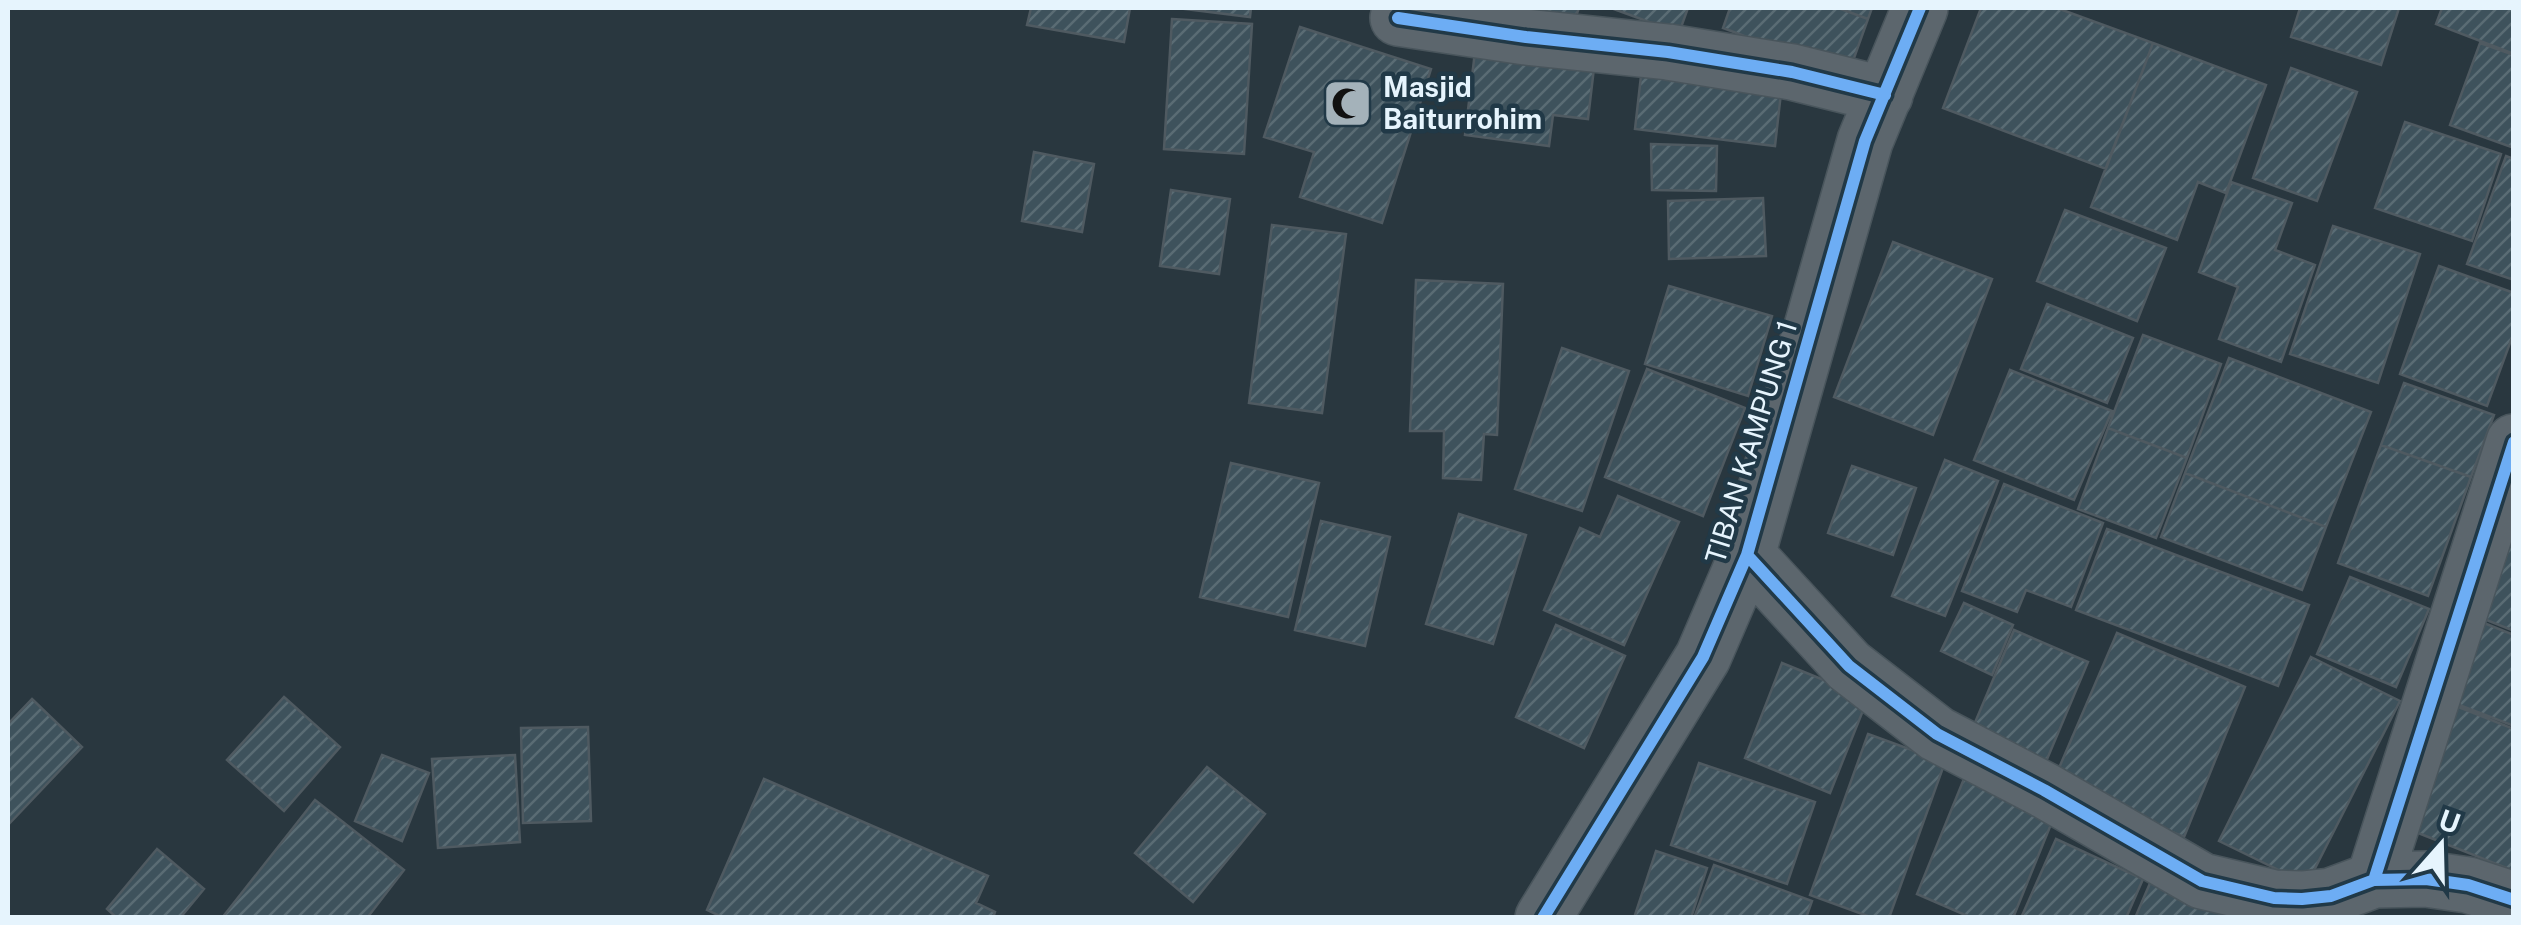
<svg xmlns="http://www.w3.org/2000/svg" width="2521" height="925" font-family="'Public Sans',sans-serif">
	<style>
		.building { fill: url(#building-hatch); stroke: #4f5a61; stroke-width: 2.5 }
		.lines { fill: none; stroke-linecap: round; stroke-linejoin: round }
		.minor-casing { stroke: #49555c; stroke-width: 58 }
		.minor { stroke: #5c666d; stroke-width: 55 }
		.cycleway-casing { stroke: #213947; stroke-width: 19 }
		.cycleway { stroke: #6dadf4; stroke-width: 12 }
		.labels { text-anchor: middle; stroke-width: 9; stroke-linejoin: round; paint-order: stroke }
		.poi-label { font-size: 28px; font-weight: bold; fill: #e6f4fd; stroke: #213947; text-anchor: start }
		.street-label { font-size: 28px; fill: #e6f4fd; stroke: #213947 }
	</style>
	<defs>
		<pattern id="building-hatch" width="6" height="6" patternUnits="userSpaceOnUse" patternTransform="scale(2.5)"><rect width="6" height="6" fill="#3e525c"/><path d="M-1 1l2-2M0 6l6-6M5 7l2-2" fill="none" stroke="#5a6c74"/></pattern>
	</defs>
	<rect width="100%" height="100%" fill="#29373f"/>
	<!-- building -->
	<path class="building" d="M1031 8H1130L1124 42 1027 25Z
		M1177 8H1251L1250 17Z
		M1520 8H1579L1572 27Z
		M1611 8H1688L1679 33Z
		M1730 8H1838L1868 19 1848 75 1723 28Z
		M1838 8H1872L1868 19Z
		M1981 8H2057L2153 43 2106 169 1943 108Z
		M2300 8H2399L2381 65 2291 37Z
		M2442 8H2514V54L2436 24Z
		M1172 19 1252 24 1244 154 1164 149Z
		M1300 27 1431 69 1382 223 1300 197 1314 152 1264 137Z
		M1477 35 1596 51 1588 119 1553 115 1549 146 1465 135Z
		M2153 43 2266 85 2226 193 2198 182 2177 240 2091 207Z
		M2480 43 2514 55V148L2450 125Z
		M1643 58 1783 75 1775 146 1635 129Z
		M2291 68 2357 92 2317 201 2253 178Z
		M2405 122 2501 154 2472 241 2375 208Z
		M1651 144 1717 146 1716 191 1652 190Z
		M1034 152 1094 164 1082 232 1022 221Z
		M2506 156 2514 159V280L2467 264Z
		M2231 182 2292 203 2275 250 2315 265 2281 362 2219 339 2238 287 2199 272Z
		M1171 190 1230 199 1219 274 1160 266Z
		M1763 198 1766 256 1669 259 1668 201Z
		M2065 210 2166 248 2137 321 2037 281Z
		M1272 225 1346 234 1322 413 1249 403Z
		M2333 226 2420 254 2378 383 2290 354Z
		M1893 242 1992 279 1933 435 1834 397Z
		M2439 266 2514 293V332L2487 406 2400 374Z
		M1416 280 1503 284 1497 435 1484 434 1481 480 1443 478 1444 431H1410Z
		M1669 286 1772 316 1748 396 1645 364Z
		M2047 304 2133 338 2107 403 2021 369Z
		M2143 335 2221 364 2187 458 2108 428Z
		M1562 348 1629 371 1582 511 1515 489Z
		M2229 358 2371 412 2326 527 2185 473Z
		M1647 369 1745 408 1703 516 1605 477Z
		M2010 370 2112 411 2074 500 1974 460Z
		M2404 383 2494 415 2471 477 2381 445Z
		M2108 428 2187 458 2156 538 2078 509Z
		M2381 445 2471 477 2428 596 2338 563Z
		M1945 460 1998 481 1945 616 1892 596Z
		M1231 463 1319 483 1288 617 1200 597Z
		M1852 466 1916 488 1893 555 1828 533Z
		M2185 473 2326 527 2302 590 2161 537Z
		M2004 484 2103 523 2071 607 2026 590 2017 612 1962 591Z
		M1618 496 1679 522 1624 645 1544 610 1580 528 1600 537Z
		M1459 514 1526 535 1493 644 1426 624Z
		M1321 521 1390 537 1365 646 1295 630Z
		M2107 529 2309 605 2278 686 2076 610Z
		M2506 536 2514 539V631L2474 615Z
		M2350 577 2429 609 2396 687 2317 654Z
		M1964 603 2013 625 1992 675 1941 651Z
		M2484 623 2514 635V726L2454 703Z
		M1556 625 1625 656 1584 748 1516 717Z
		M2014 630 2088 662 2045 764 1971 732Z
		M2117 633 2245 687 2184 837 2053 782Z
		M2311 657 2400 701 2307 884 2219 841Z
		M1782 663 1868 698 1830 793 1745 758Z
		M284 697 340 747 284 811 227 760Z
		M32 699 82 747 9 824 8 724Z
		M2456 706 2514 729V871L2408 829Z
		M588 727 591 821 523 823 521 728Z
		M1868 734 1945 762 1889 918H1873L1810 895Z
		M382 755 429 773 402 841 355 821Z
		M515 755 520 842 438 848 432 759Z
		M1699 763 1815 802 1787 884 1671 845Z
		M1207 767 1265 814 1193 902 1135 853Z
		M1968 769 2058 807 2013 918H1972L1917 894Z
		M764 779 988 876 976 903 995 912 993 918H724L707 910Z
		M315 800 404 870 367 918H222Z
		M2056 839 2143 879 2126 918H2021Z
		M157 849 204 889 180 918H117L107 909Z
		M1656 851 1707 868 1691 918H1634Z
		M1714 865 1812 901 1806 918H1694Z
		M2151 881 2225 913 2223 918H2135Z"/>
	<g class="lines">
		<defs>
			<path id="minor" d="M1398 18 1526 37 1668 52 1792 72 1885 95
				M1747 555 1849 666 1937 734 2044 790 2202 881 2274 898 2302 899 2331 896 2374 880 2426 879 2468 885 2514 900
				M2374 880 2514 442
				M1543 918 1703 657 1747 555 1865 141 1920 8"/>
		</defs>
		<!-- minor casing -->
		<use href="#minor" class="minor-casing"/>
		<!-- minor -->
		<use href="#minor" class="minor"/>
		<defs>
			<path id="cycleway" d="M1398 18 1526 37 1668 52 1792 72 1885 95
				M1747 555 1849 666 1937 734 2044 790 2202 881 2274 898 2302 899 2331 896 2374 880 2426 879 2468 885 2514 900
				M2374 880 2514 442
				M1543 918 1703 657 1747 555 1865 141 1920 8"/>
		</defs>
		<!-- cycleway casing -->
		<use href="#cycleway" class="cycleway-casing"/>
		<!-- cycleway -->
		<use href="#cycleway" class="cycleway"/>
	</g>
	<!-- icons -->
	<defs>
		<symbol id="mosque-square" viewBox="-11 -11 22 22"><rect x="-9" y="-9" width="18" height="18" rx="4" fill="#a4b2ba" stroke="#213947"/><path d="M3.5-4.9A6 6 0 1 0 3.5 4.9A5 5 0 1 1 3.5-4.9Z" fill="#111"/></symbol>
	</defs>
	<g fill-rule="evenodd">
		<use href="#mosque-square" x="1320" y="76" width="55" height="55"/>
	</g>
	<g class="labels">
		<!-- poi labels -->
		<g class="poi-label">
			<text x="1383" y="97">Masjid<tspan x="1383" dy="32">Baiturrohim</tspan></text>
		</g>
		<!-- street labels -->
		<g class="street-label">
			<text transform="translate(1751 442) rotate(-73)" y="10">TIBAN KAMPUNG 1</text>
		</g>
	</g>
	<!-- border -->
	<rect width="2521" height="925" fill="none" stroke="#e6f4fd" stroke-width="20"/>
	<!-- north arrow -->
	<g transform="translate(2441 845) rotate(20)" stroke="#213947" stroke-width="8" paint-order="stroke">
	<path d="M0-8L18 38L0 25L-18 38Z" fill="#e6f4fd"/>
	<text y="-15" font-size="28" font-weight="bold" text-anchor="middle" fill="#e6f4fd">U</text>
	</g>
</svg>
